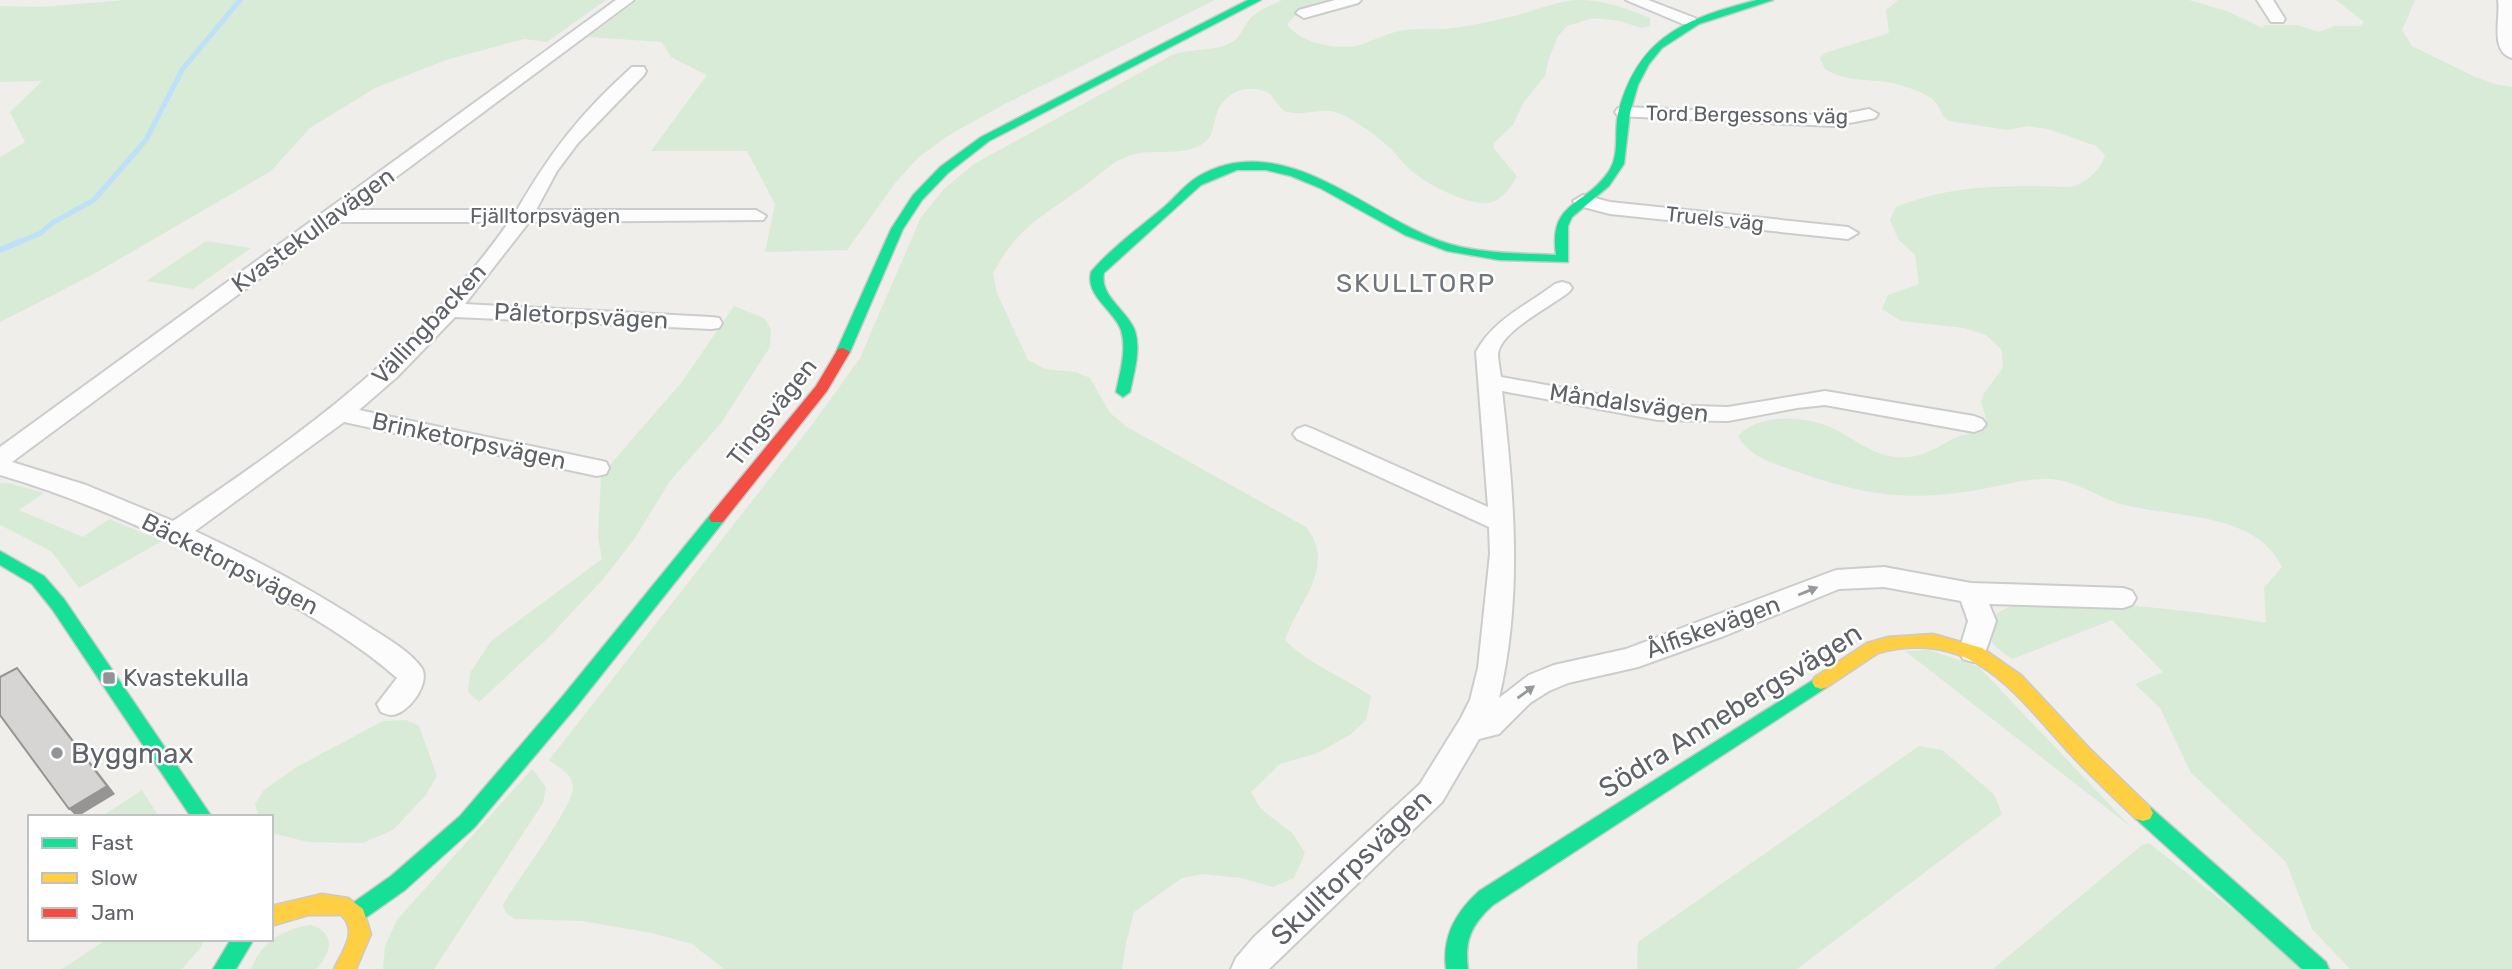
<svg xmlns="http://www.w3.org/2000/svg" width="2512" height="969" font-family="Rubik,sans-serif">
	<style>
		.green { fill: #d8ebd6 }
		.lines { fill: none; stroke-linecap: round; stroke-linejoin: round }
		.stream-far1 { stroke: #bfe0f9; stroke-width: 5 }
		.stream { stroke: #bfe0f9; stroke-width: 6 }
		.street-casing { stroke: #cbcccc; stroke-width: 4 }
		.fast-casing { stroke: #cacacb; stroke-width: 3 }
		.slow-casing { stroke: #cacacb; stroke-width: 3 }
		.jam-casing { stroke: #cacacb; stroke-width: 3 }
		.street { fill: #fdfcfc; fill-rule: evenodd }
		.fast { fill: #16e098; fill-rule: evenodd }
		.slow { fill: #ffcf43; fill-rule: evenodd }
		.jam { fill: #f24e42; fill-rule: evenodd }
		.shaded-wall { fill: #969594 }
		.building { fill: #d6d5d3; stroke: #969594; stroke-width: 2 }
		.oneway { fill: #96999c }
		.poi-dot { fill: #919496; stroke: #fff; stroke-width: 2.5 }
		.labels { text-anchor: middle; stroke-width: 5; stroke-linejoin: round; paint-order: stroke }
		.far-street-label { font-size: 21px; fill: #5f6368; stroke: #fff }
		.street-label { font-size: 24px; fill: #5f6368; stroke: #fff }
		.poi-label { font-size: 24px; fill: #5f6368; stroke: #fff; text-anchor: start }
		.neighbourhood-label { font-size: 26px; letter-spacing: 2px; fill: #70757a; stroke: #fff }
		.near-street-label { font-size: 28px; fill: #5f6368; stroke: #fff }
		.near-poi-label { font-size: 28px; fill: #5f6368; stroke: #fff; text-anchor: start }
	</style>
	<rect width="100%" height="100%" fill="#efeeea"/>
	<!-- green -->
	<path class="green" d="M125 0H606L547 42 524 39 446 60 375 88 310 128 271 171 92 275 0 322V157L25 142 10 112 42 81 0 82V6L41 7Z
		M638 0H1215L1003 105 949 135 919 157 896 182 847 250 765 252 775 204 747 151H651L707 75 671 57 662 42 588 37Z
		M1282 0H1332L1299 12 1287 24C1299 43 1339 51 1360 45 1376 40 1389 32 1405 30 1421 28 1438 30 1453 28 1471 26 1489 21 1506 18 1529 13 1555 1 1578 0 1605 0 1625 8 1650 18V26L1641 28 1620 21 1593 18 1567 26 1558 36 1548 61 1545 76 1523 103 1513 125 1494 143V149L1517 176C1512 186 1503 199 1492 202 1472 208 1429 185 1414 173 1403 164 1395 151 1384 143 1373 133 1358 123 1345 116 1322 104 1310 117 1288 112 1276 109 1276 93 1261 90 1242 85 1222 95 1216 116 1212 129 1214 138 1199 146 1176 157 1150 147 1126 157 1110 163 1097 177 1083 187 1044 216 1016 227 993 274L997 293 1028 360 1045 369 1076 372 1090 378 1110 413 1127 427 1306 527C1337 567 1299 600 1285 640 1310 665 1342 676 1371 696L1366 720 1351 734 1318 753 1280 764 1251 792 1260 808 1293 834 1305 853 1294 878 1273 887 1241 878 1203 874 1182 878 1134 912 1126 943 1122 969H724L692 944 652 933 582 921 515 919 506 913 503 905C515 883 573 807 573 788 573 774 559 768 549 760L814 422 860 358 921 217 944 189 974 164 1172 55C1191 48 1215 52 1232 42 1240 38 1243 27 1249 20 1257 10 1271 6 1282 0Z
		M1898 0H2189L2227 11 2262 28 2265 25H2297L2319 32 2334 26H2360L2364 22 2336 0H2415L2402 30 2412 46 2475 77 2495 84 2512 87V969H2350L2312 929 2286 862 2191 773 2160 708 2135 684 2163 672 2112 620 2012 659C2000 650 1983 641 1990 622 1995 611 2015 604 2026 602 2043 599 2063 603 2080 603 2143 605 2203 612 2266 623L2264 588 2282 567C2256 511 2172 518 2121 504 2097 497 2072 478 2046 479 2023 479 2000 486 1978 490 1905 502 1864 495 1795 471 1775 464 1749 457 1738 436 1758 414 1799 416 1825 425 1854 436 1875 461 1910 457 1929 455 1942 443 1960 436 1966 434 1974 433 1981 432L1987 422 1981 402 1984 393 2003 368 2002 350 1986 335 1964 328 1901 321 1882 309 1888 295 1919 284 1915 255 1898 239 1890 220 1896 207C1953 184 2011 185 2071 187 2086 183 2100 171 2105 155L2096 146 2051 130 2029 126 2007 130 1949 121C1940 116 1942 110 1936 103 1929 93 1907 87 1896 84 1871 78 1847 83 1825 69L1820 58 1825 53 1889 33 1886 10Z
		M206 241 251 248 193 289 146 281Z
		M734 306 764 318 771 329 770 347 721 423 670 481 635 538 604 578 549 637 479 702 468 692 470 673 491 641 602 559 598 537 601 475 682 382Z
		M0 483H9L44 493 19 510 83 537 109 519 162 541 79 588 51 551 0 525Z
		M1929 650 1979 667 2131 827 1905 651Z
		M406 720 419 726 437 776 425 796 393 830 363 843 308 842 271 833V817H259L255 804 264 790 295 768 383 721Z
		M1919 746 1942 750 1994 794 2002 814 1797 969H1637L1638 942Z
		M532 769 546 787 543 803 434 969H383L385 946 397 920Z
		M142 790 159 817H101Z
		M2149 843 2308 969H1993L2142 845Z
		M311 925C336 933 332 952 316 969H251C261 942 283 929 311 925Z
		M107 939H204L201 947 182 969H62Z"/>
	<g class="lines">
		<!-- stream-far1 -->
		<path class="stream-far1" d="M17 243 41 233 52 223 94 200 146 140 182 70 240 0"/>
		<!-- stream -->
		<path class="stream" d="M0 250 21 241"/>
		<defs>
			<path id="street" d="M616 0H634L352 210H517C552 150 580 114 632 67H644L646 71 644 75 578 143 557 171 536 210H756L766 216 763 220 529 222 465 304 711 317 719 318 722 323 719 328 711 329 455 317 397 377 359 410 597 460 606 462 609 468 606 474 597 476 344 422 195 531C257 560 318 593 374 630 390 640 410 652 421 667 432 682 408 715 391 715 388 715 384 713 381 712L377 704 397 678C361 646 319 621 278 597 189 547 98 504 0 475V447ZM336 222H509C419 350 301 435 173 521L86 485 12 462Z
				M1335 0H1361L1358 3 1304 18 1296 13 1299 10Z
				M1626 0H1648L1695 18 1697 21 1695 24H1683Z
				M2257 0H2273L2285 19 2283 22H2271Z
				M2498 0H2512V58C2489 52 2501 16 2498 0Z
				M1624 107 1834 116 1869 109 1878 114 1875 118 1834 126 1618 116 1615 112 1618 108Z
				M1583 195 1610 202 1848 227 1858 233 1848 239 1610 214 1576 205 1573 201Z
				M1562 282 1569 284 1572 288 1569 292C1552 306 1500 331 1498 354 1498 361 1500 370 1501 377L1658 405 1728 407 1825 391 1974 416 1982 419 1986 424 1982 429 1974 432 1825 405 1797 408 1728 421 1658 420 1502 391C1514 494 1523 596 1499 698L1529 675 1554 665 1626 649 1836 570 1884 567 1971 583 2123 588 2132 591 2136 598 2132 605 2123 608 1989 604 1996 621 1983 659 1973 662 1963 659 1959 651 1968 621 1961 601 1884 587 1839 589 1724 636 1638 667 1568 683 1549 691 1530 703 1499 734 1479 739 1442 802 1269 969H1231L1236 958 1254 937 1420 784 1461 718 1470 700 1478 668 1490 554 1489 527 1297 439 1293 434 1297 429 1305 426 1313 429 1488 507 1476 352C1494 319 1526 306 1555 284Z"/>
			<path id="fast" d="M1248 0H1261L989 141 948 173 922 200 903 229 850 352 843 356 838 355 836 352 891 229 913 195 940 167 981 137Z
				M1757 0H1773L1699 24 1662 48 1649 64 1638 85 1630 113 1624 164 1609 186 1572 217 1568 226V262L1499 260 1447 251 1405 235 1320 188 1291 176 1266 170H1237L1201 185 1104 273C1099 296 1128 311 1135 331 1141 351 1134 372 1130 392L1123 397 1116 392C1120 372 1127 350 1121 330 1114 310 1085 296 1091 272 1111 248 1139 228 1163 208 1175 198 1185 184 1199 176 1283 128 1365 214 1440 241 1476 254 1518 253 1556 255 1548 201 1585 207 1609 171 1620 154 1614 133 1618 114 1637 37 1686 18 1757 0Z
				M717 512 725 518 723 522 576 707 474 828 405 890 361 921 354 924 347 921 343 914 347 907 391 876 460 816 562 697 711 514Z
				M0 551 44 576 64 599 212 817H191L52 609 32 584 0 565Z
				M1821 675 1827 677 1830 682 1827 687 1493 905C1472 924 1464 940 1468 969H1446C1442 937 1455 913 1479 891Z
				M2143 805 2150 807 2326 962 2329 969H2302L2136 819 2133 813 2136 807Z
				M231 939H254L236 969H213Z"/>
			<path id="slow" d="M1933 634 1982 648 2021 675 2090 749 2150 807 2153 813 2150 819 2143 821 2136 819C2115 799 2094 779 2074 758 2017 697 1975 627 1878 653L1827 687 1821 689 1815 687 1812 682 1815 677 1867 643 1888 637Z
				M322 894 348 898 363 909 371 934 356 969H334C342 951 359 932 341 915H308L271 926V906Z"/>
			<path id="jam" d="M843 348 850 352 827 391 723 522H711L709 518 711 514 816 386 838 349Z"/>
		</defs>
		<!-- street casing -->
		<use href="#street" class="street-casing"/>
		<!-- fast casing -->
		<use href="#fast" class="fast-casing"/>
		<!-- slow casing -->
		<use href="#slow" class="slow-casing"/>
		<!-- jam casing -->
		<use href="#jam" class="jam-casing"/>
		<!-- street -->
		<use href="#street" class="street"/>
		<!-- fast -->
		<use href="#fast" class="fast"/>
		<!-- slow -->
		<use href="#slow" class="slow"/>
		<!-- jam -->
		<use href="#jam" class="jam"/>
	</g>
	<!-- shaded-wall -->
	<path class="shaded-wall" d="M17 668 24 676 115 794 77 817 69 809Z"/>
	<!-- building -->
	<path class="building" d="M17 668 107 786 69 809 0 715V677Z"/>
	<!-- one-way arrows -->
	<defs><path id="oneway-solid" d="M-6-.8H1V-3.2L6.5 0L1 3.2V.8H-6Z" transform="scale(1.75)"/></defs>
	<g class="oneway">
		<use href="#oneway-solid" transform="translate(1808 591) rotate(-22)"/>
		<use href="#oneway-solid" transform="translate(1526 692) rotate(-36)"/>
	</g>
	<!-- markers -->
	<g class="poi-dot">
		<rect x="102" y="671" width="14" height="14" rx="3.5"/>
		<circle cx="57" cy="753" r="7"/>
	</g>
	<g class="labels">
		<!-- far-street labels -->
		<g class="far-street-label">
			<text transform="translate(1747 115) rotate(1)" y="7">Tord Bergessons väg</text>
			<text x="545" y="223">Fjälltorpsvägen</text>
			<text transform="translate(1715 219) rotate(6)" y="7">Truels väg</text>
		</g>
		<!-- street labels -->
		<g class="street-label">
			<text transform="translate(313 230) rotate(-36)" y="8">Kvastekullavägen</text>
			<text transform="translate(581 316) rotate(3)" y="8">Påletorpsvägen</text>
			<text transform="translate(429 324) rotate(-47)" y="8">Vällingbacken</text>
			<text transform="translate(1629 403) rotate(8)" y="8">Måndalsvägen</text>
			<text transform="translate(772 412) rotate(-52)" y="8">Tingsvägen</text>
			<text transform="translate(469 441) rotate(12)" y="8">Brinketorpsvägen</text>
			<text transform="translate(230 564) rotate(27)" y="8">Bäcketorpsvägen</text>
			<text transform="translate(1713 627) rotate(-20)" y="8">Ålfiskevägen</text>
		</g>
		<!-- poi labels -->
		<g class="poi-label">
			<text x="123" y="686">Kvastekulla</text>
		</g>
		<!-- neighbourhood labels -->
		<g class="neighbourhood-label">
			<text x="1416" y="292">SKULLTORP</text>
		</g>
		<!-- near-street labels -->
		<g class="near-street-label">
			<text transform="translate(1730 710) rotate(-32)" y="10">Södra Annebergsvägen</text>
			<text transform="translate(1351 867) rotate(-44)" y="10">Skulltorpsvägen</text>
		</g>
		<!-- near-poi labels -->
		<g class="near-poi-label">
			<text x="71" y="763">Byggmax</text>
		</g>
	</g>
	<!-- legend -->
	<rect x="28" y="815" width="245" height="126" fill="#ffffff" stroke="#bfc1c3" stroke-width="2"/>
	<rect x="42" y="838" width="35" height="10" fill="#16e098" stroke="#bfc1c3" stroke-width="2"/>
	<text x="91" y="850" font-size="21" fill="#5f6368">Fast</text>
	<rect x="42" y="873" width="35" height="10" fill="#ffcf43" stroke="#bfc1c3" stroke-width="2"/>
	<text x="91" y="885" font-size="21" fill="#5f6368">Slow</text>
	<rect x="42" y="908" width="35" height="10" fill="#f24e42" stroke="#bfc1c3" stroke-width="2"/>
	<text x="91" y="920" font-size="21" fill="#5f6368">Jam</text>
</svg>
